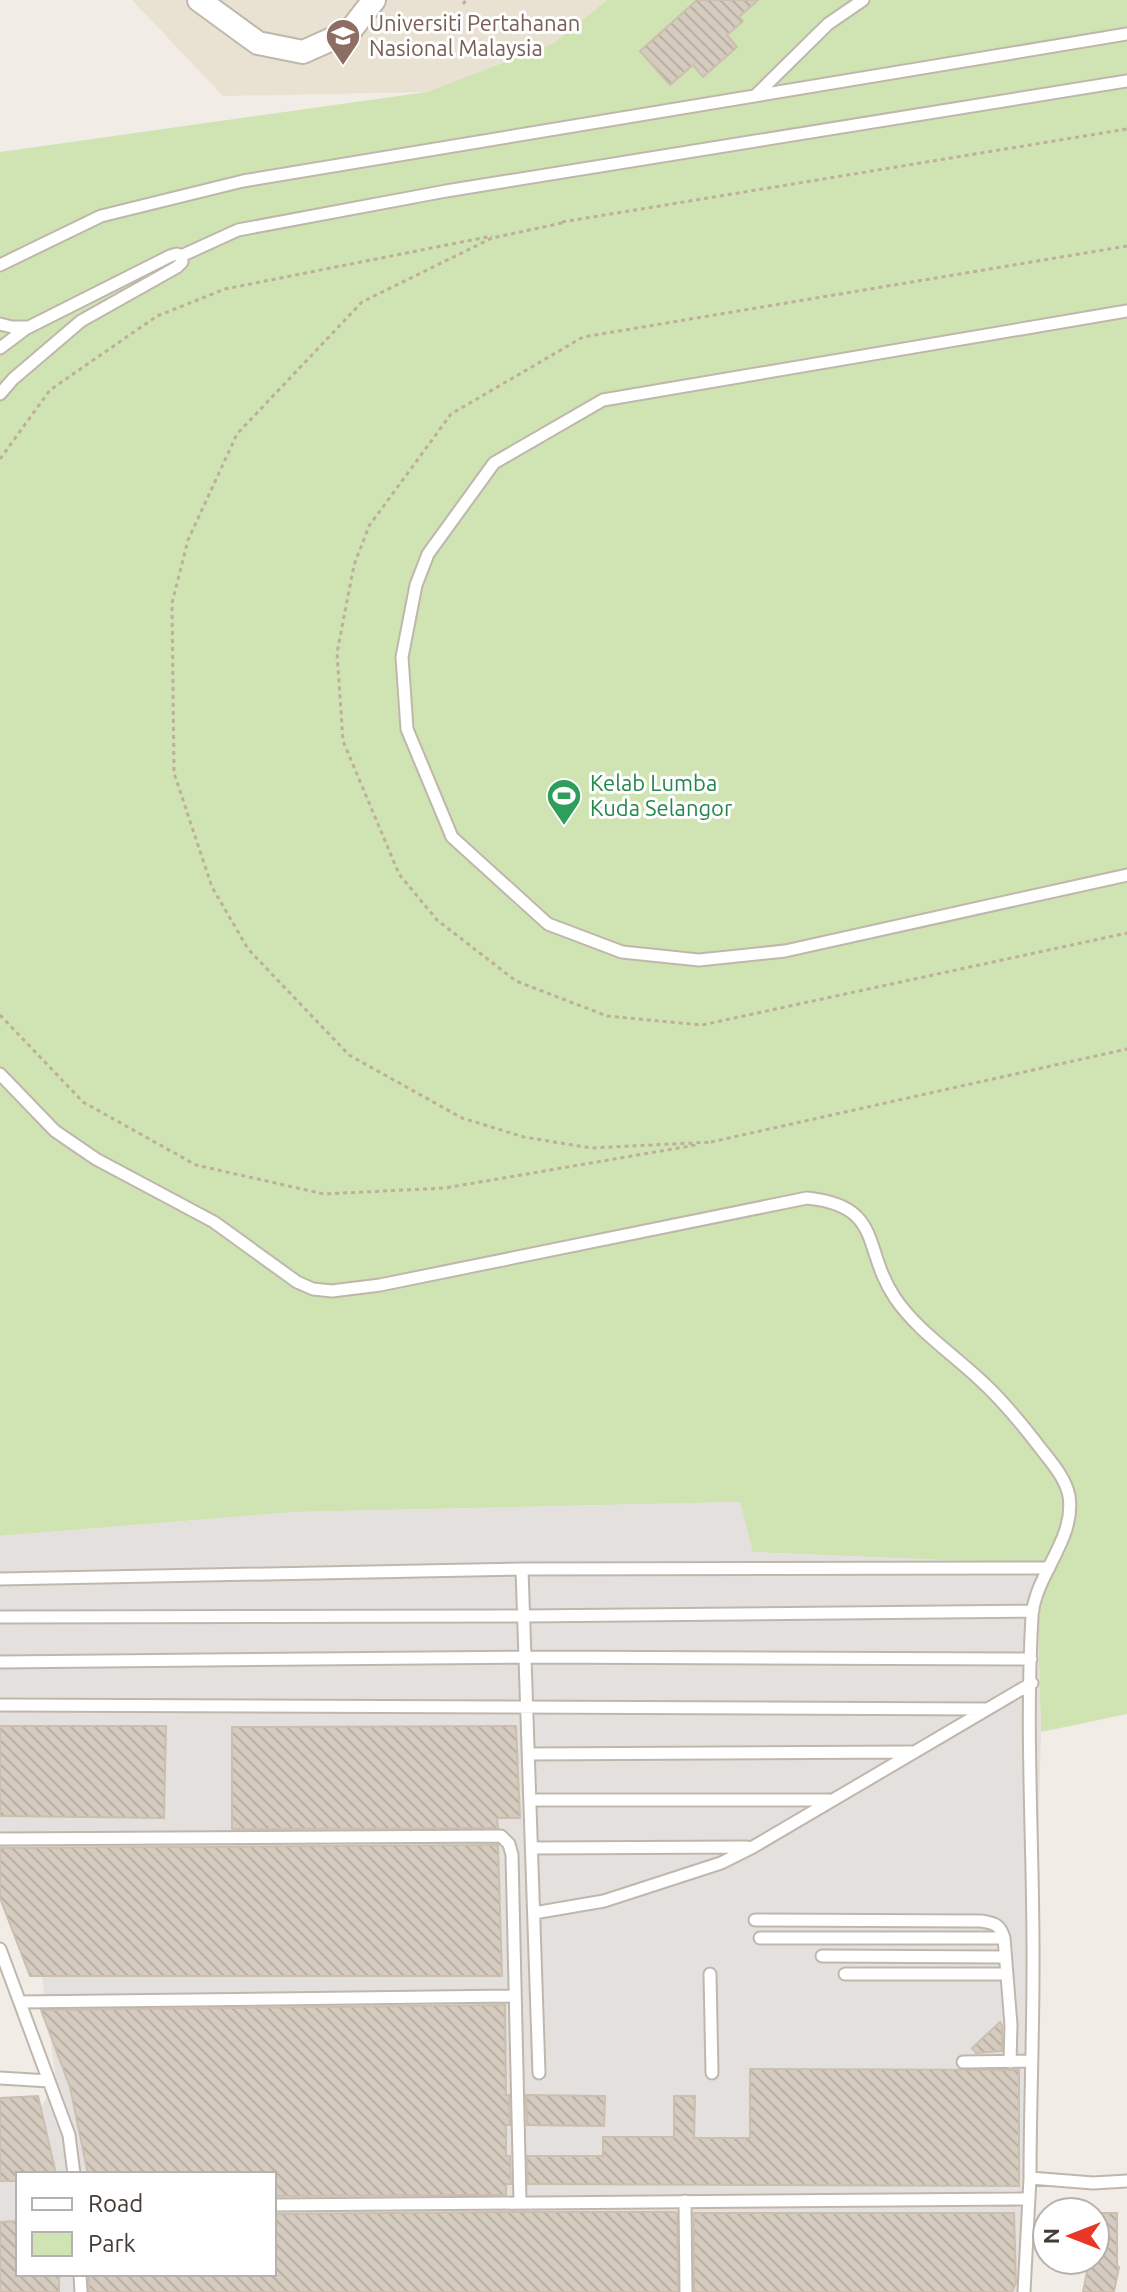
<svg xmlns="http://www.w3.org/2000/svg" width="1127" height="2292" font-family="Ubuntu,sans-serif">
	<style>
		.education { fill: #e9e1d1 }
		.green { fill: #d0e3b2 }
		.parking { fill: #e3e0de; fill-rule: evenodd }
		.building { fill: url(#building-back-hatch); stroke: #ccbfb0; stroke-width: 2 }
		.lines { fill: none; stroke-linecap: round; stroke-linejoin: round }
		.lane-casing { stroke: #bfb7ac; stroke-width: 15 }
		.street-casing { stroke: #bfb7ac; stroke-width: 26 }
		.path { stroke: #bdaf9c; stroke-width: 3; stroke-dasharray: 4 4; stroke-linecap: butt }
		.lane { stroke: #fff; stroke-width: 11 }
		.street { stroke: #fff; stroke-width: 22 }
		.labels { text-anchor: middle; stroke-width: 6; stroke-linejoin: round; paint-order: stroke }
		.education-label { font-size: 22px; fill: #785e54; stroke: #fff; text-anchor: start }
		.leisure-label { font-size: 22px; fill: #27864d; stroke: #fff; text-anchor: start }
	</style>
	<defs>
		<pattern id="building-back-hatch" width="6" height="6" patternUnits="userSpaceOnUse" patternTransform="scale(2)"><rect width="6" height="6" fill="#d5cbbf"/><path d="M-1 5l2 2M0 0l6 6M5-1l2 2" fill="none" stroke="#b8afa5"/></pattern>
	</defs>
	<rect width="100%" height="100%" fill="#f1ede6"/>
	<!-- education -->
	<path class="education" d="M132 0H607L554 43 427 92 223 96Z"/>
	<!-- green -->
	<path class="green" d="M607 0H1127V1714L1041 1732 1036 1564 752 1552 740 1502 296 1512 0 1536V152L427 92 554 43Z"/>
	<!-- parking -->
	<path class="parking" d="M740 1502 753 1552 1036 1564 1041 1732 1029 2199 1023 2292H0V2179L56 2081 30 1890 0 1873V1536L295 1512ZM18 2174H274V2274H18Z"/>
	<!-- building -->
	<path class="building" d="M697 0H758L739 17 743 21 727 35 737 47 703 77 693 65 670 85 640 51Z
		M0 1726H166L164 1818 0 1816Z
		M516 1726 520 1818H497L498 1828 232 1829V1727Z
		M498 1845 502 1976H30L0 1898V1848Z
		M505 2005 506 2095H509L510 2125H506V2156H510L511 2184H506V2195L274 2196V2174H88L70 2087 41 2010Z
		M1000 2022 1002 2025V2051L976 2053 972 2048Z
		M750 2069 1019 2070V2186L528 2184 527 2156H603V2137H674V2096H695L694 2138H750Z
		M526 2095 605 2096 604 2126 527 2125Z
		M38 2096 56 2174H18V2181H0V2098Z
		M506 2212H674L677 2213 678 2292H89V2274H274V2214Z
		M694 2213H1014L1016 2283 1012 2292H694Z
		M1095 2213H1117V2266L1119 2267 1114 2292H1083L1089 2261 1095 2262Z
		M18 2221V2274H59V2292H0V2222Z"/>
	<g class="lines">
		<defs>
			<path id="lane" d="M755 96 828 24 863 0
				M181 256 238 230 446 191 1127 81
				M0 265 101 216 243 181 1127 34
				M1127 311 603 400 494 463 428 554 416 585 402 657 407 729 452 837 548 924 622 952 699 960 785 951 1127 875
				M0 324 12 327H29L170 256 177 254 181 256 182 262 177 267 81 321 13 379 0 394
				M0 348 28 327
				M0 1074 55 1131 96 1159 214 1222 297 1282 313 1289 332 1291 380 1285 807 1198C884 1206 862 1249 895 1298 917 1330 949 1351 977 1377 1002 1399 1022 1424 1041 1449 1052 1463 1066 1479 1069 1496 1076 1539 1035 1575 1032 1616 1025 1735 1034 1854 1033 1972 1033 2041 1030 2109 1030 2178L1093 2183 1127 2181
				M522 1569 1049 1568
				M0 1579 522 1569 539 2073
				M0 1617 524 1616 1033 1611
				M0 1662 525 1657 1031 1659
				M0 1705 987 1709
				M529 1754 912 1752
				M530 1800H829
				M0 1839 501 1836 509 1844 512 1855 520 2202
				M532 1848 747 1847
				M534 1913 604 1901 721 1863 753 1847 1032 1683
				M755 1920 981 1921C994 1923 1000 1924 1004 1938L1011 2025 1010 2062
				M760 1938H1004
				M0 1949 69 2135 74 2174
				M822 1956 1005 1957
				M710 1974 712 2073
				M845 1974H1006
				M20 2002 515 1996
				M963 2062 1030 2061
				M0 2078 49 2081
				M685 2201 686 2292
				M274 2205 1029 2199
				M80 2274 81 2292
				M1024 2292 1030 2178"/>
			<path id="street" d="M199 0 258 43 303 52 350 31 374 0"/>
		</defs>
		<!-- lane casing -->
		<use href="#lane" class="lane-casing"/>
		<!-- street casing -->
		<use href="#street" class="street-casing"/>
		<!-- path -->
		<path class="path" d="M463 4 466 0
			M562 222 1127 129
			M562 223 492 238 362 302 237 434 188 540 172 603 174 773 212 887 248 949 349 1055 462 1118 524 1137 591 1148 712 1142
			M1127 246 583 337 451 414 369 526 354 565 337 653 343 741 399 874 437 920 516 981 607 1016 702 1025 1127 933
			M0 459 50 390 157 316 225 289 492 236
			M0 1015 83 1102 196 1165 324 1194 445 1188 696 1145
			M711 1142 1127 1049"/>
		<!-- lane -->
		<use href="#lane" class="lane"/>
		<!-- street -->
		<use href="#street" class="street"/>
	</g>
	<!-- icons -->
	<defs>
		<symbol id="university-pin" viewBox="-11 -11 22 30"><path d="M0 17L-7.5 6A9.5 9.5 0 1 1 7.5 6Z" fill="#8d6e63" stroke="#fff"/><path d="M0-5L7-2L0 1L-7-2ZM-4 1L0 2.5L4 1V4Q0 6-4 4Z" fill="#fff"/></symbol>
		<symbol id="stadium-pin" viewBox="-11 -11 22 30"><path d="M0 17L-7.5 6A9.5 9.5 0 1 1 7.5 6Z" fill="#2e9e5b" stroke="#fff"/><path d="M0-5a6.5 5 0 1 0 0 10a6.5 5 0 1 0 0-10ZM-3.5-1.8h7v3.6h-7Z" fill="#fff"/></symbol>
	</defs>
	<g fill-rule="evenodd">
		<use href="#university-pin" x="323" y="16" width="40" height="54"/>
		<use href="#stadium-pin" x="544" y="776" width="40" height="54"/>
	</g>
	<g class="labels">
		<!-- education labels -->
		<g class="education-label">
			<text x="369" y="31">Universiti Pertahanan<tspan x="369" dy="25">Nasional Malaysia</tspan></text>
		</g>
		<!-- leisure labels -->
		<g class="leisure-label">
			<text x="590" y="791">Kelab Lumba<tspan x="590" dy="25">Kuda Selangor</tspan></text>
		</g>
	</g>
	<!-- legend -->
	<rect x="16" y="2172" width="260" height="104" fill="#ffffff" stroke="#b4b1af" stroke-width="2"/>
	<rect x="32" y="2198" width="40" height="12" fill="#ffffff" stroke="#b4b1af" stroke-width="2"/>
	<text x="88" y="2212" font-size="24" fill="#443d36">Road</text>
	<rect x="32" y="2232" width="40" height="24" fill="#d0e3b2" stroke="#b4b1af" stroke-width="2"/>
	<text x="88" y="2252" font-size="24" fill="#443d36">Park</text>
	<!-- north arrow -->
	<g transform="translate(1071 2236) rotate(270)"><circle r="38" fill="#ffffff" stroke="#b4b1af" stroke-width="2"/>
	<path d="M0-6L14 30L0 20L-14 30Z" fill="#e83727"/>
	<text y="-12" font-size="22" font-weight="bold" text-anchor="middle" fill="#443d36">N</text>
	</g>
</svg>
